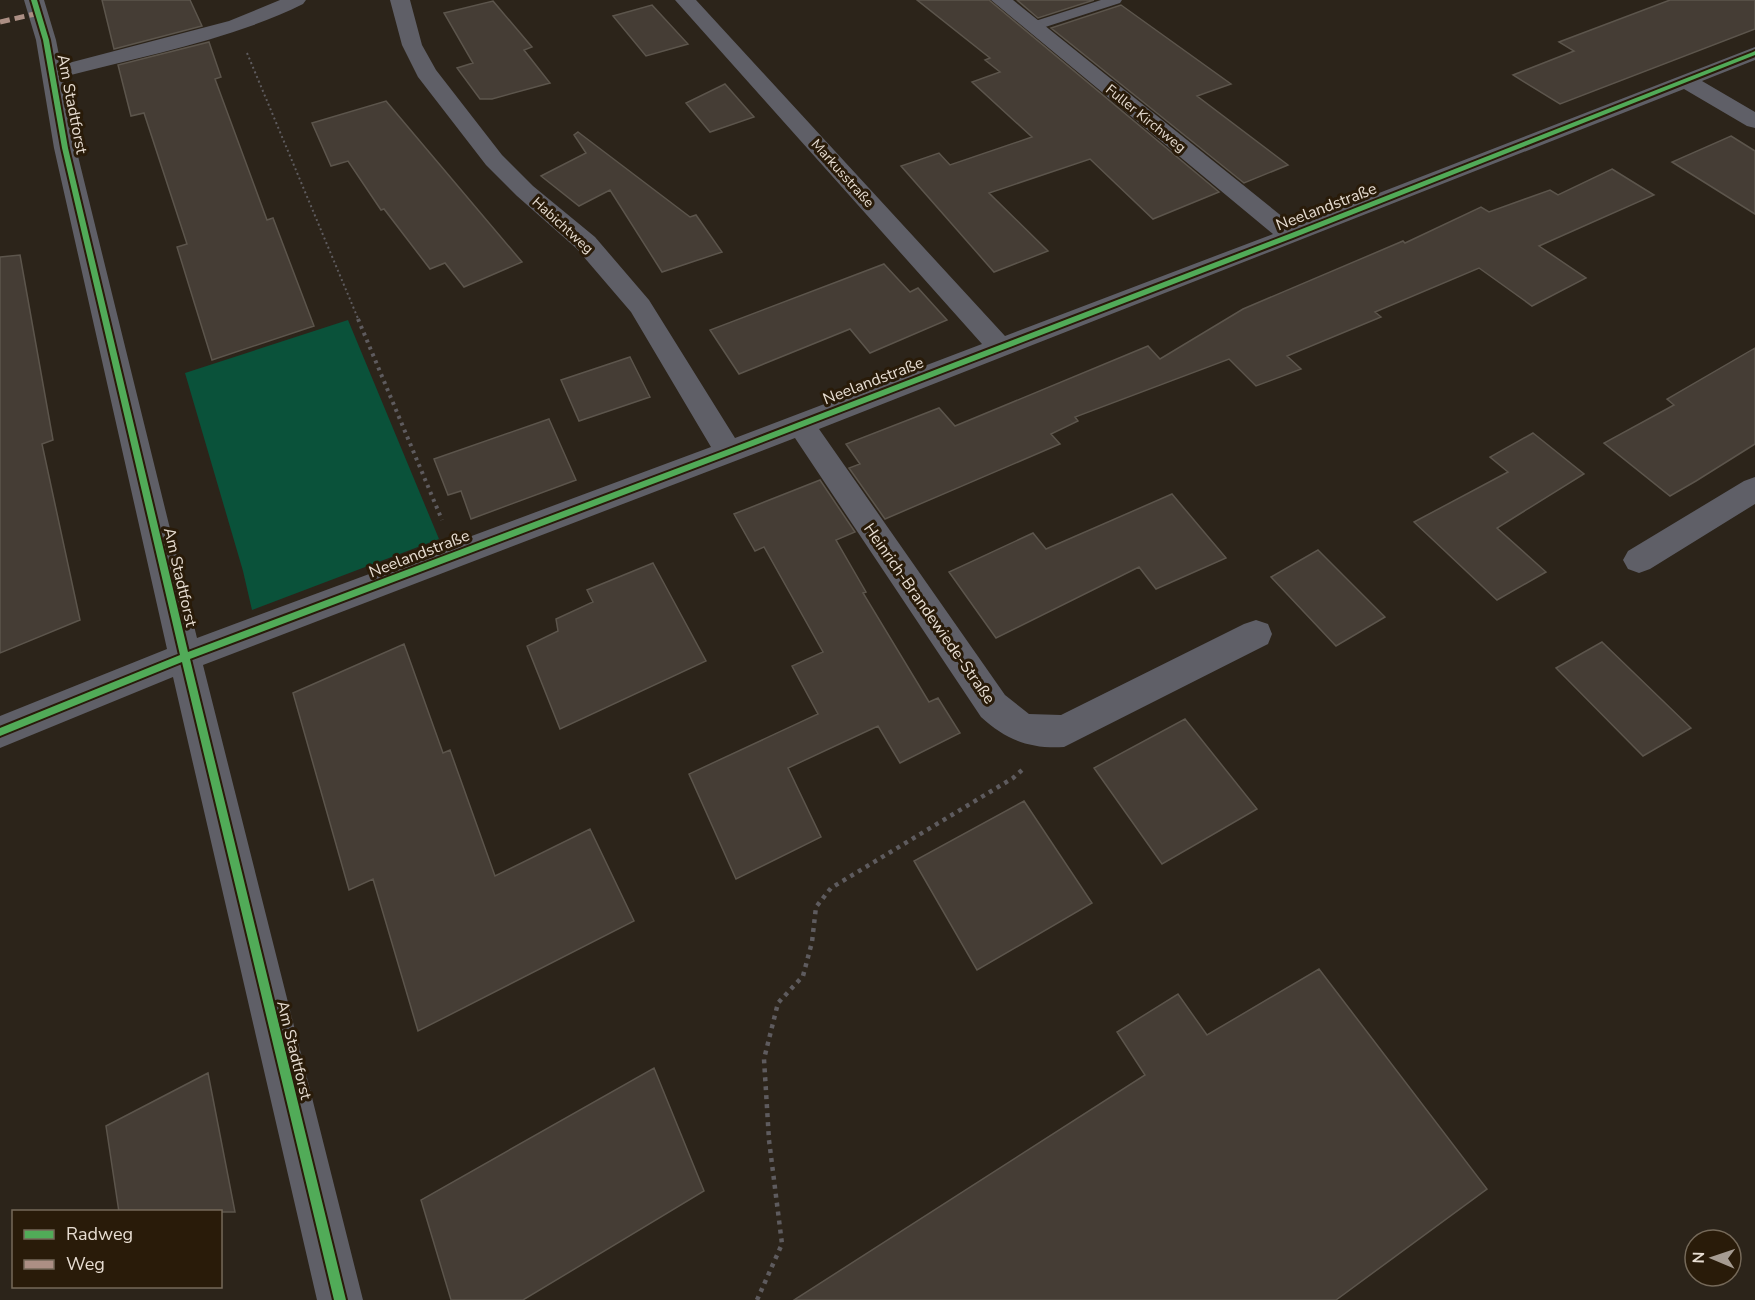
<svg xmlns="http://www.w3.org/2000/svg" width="1755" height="1300" font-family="'Nunito Sans',sans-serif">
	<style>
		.green { fill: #0a523a }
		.building { fill: #453d35; stroke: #5c554c; stroke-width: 1.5 }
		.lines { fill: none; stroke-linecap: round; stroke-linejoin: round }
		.path-far2 { stroke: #5e5b5e; stroke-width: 2; stroke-dasharray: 2 3; stroke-linecap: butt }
		.path-far1 { stroke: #5e5b5e; stroke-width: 4; stroke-dasharray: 3 4.5; stroke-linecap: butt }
		.path { stroke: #5e5b5e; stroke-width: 4.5; stroke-dasharray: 4 5; stroke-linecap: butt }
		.lane { fill: #5f5f67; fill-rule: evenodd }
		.street { fill: #5f5f67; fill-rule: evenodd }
		.quiet { stroke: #ac8f84; stroke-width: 5; stroke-dasharray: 10 5; stroke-linecap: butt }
		.cycleway-casing { stroke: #291b09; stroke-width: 4 }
		.cycleway { fill: #51ab58; fill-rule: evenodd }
		.labels { text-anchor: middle; stroke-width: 6; stroke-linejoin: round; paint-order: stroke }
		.far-street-label { font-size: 14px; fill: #e7ddd2; stroke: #291b09 }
		.street-label { font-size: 16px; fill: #e7ddd2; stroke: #291b09 }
	</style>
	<rect width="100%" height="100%" fill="#2c241a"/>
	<!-- green -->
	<path class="green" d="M348 320 439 539 252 610 243 571 185 373Z"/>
	<!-- building -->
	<path class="building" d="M102 0H190L202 26 114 49Z
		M917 0H989L1219 192 1153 219 1090 159 989 193 1048 251 994 272 901 166 939 153 950 165 1032 137 972 82 1000 72 985 60 990 58Z
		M1017 0H1094L1038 18Z
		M1670 0H1755V29L1560 104 1513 75 1574 51 1559 42Z
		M493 1 532 47 524 50 550 83 492 99H480L457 68 473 63 444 13Z
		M652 5 688 44 646 56 613 16Z
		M1121 5 1231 84 1197 96 1288 165 1244 183 1051 28Z
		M209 42 221 77 215 79 267 220 273 218 314 326 212 360 177 247 187 244 144 113 131 116 118 65Z
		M725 84 754 117 710 132 686 103Z
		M386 101 522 262 464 287 445 263 430 269 384 209 381 210 348 161 331 166 312 123Z
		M578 132 690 217 696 215 722 252 662 272 610 190 579 206 541 176 586 153 574 135Z
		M1731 136 1755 151V214L1672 162Z
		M1612 169 1654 195 1539 246 1586 278 1532 306 1479 268 1375 312 1381 317 1287 356 1301 369 1256 386 1229 359 1075 417 1078 421 1051 434 1060 444 885 519 849 468 860 464 846 444 939 408 955 426 1148 346 1160 359 1243 309 1403 241 1405 243 1481 207 1489 212 1550 190 1558 195Z
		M20 255 53 440 42 444 80 620 0 653V257Z
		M884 264 910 292 918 288 947 320 870 353 850 329 739 374 710 330Z
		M1755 348V444L1696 481 1670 496 1604 443 1674 405 1667 399Z
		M630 357 650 397 579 421 561 380Z
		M549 419 576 480 471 519 461 491 448 495 434 459Z
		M1533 433 1584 474 1497 528 1546 572 1497 600 1414 522 1508 472 1490 457Z
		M820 480 855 532 836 540 866 592 863 593 929 702 938 698 960 733 900 763 878 726 788 768 821 837 736 879 689 774 818 714 792 666 823 652 764 547 755 551 734 514Z
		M1172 494 1226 558 1156 589 1139 567 996 638 949 572 1033 533 1046 549Z
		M1318 550 1385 617 1336 646 1271 577Z
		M653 563 706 661 560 729 527 646 558 631 556 619 593 602 587 590Z
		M1602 642 1691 728 1643 756 1556 668Z
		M404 644 443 753 450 750 495 876 590 829 634 921 418 1031 373 879 349 890 293 693Z
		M1185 719 1257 809 1162 864 1094 768Z
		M1024 801 1092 903 977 970 914 861Z
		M1319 969 1487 1189 1336 1300H794L1145 1075 1117 1032 1178 994 1207 1035Z
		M654 1068 704 1191 523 1300H451L421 1200Z
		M208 1073 235 1212H119L106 1126Z"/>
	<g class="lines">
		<!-- path-far2 -->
		<path class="path-far2" d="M247 53 359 321"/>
		<!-- path-far1 -->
		<path class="path-far1" d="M358 319 442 520"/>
		<!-- path -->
		<path class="path" d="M757 1300 782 1244 769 1140 764 1059 778 1003 803 976 812 942 816 907 831 888 1013 778 1022 770"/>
		<!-- lane -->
		<path class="lane" d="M1101 0H1122L1120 3 1039 29 1034 30 1027 26 1029 23Z"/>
		<!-- street -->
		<path class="street" d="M24 0H44L56 40 61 65 229 21 280 0H306L303 4C231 40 142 56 63 77L76 148 197 638 711 447 631 312 577 249 517 196 486 165 418 77 402 45 390 0H410L422 45 436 70 502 155 533 186 595 237 649 300 735 438 982 344 675 0H696L1005 336 1273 234 991 0H1013L1294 226 1755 47V60L1702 81 1755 112V128L1747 126 1684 89 819 429 1005 695 1029 714 1061 715 1244 624 1256 620 1268 624 1272 634 1268 644 1064 747C1030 749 1006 740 981 717L795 438 203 665 363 1300H317L173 677 0 748V716L167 649 54 148 36 40Z
			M1755 477V504L1650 569 1639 573 1628 569 1623 560 1628 551 1744 481Z"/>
		<!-- quiet -->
		<path class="quiet" d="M0 22 39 13"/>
		<defs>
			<path id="cycleway" d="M31 0H37L49 40 68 148 188 652 726 450 1289 234 1753 52 1755 51V55L1293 238 732 454 190 659 346 1300H334L182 662 0 736V728L180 655 62 148 43 40Z"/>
		</defs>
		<!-- cycleway casing -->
		<use href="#cycleway" class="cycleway-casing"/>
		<!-- cycleway -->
		<use href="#cycleway" class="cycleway"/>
	</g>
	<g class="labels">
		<!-- far-street labels -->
		<g class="far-street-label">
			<text transform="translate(1146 118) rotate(39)" y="5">Fuller Kirchweg</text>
			<text transform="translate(843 173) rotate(48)" y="5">Markusstraße</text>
			<text transform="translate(563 225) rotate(42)" y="5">Habichtweg</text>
		</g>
		<!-- street labels -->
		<g class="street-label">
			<text transform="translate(73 104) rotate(79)" y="6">Am Stadtforst</text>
			<text transform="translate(1326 206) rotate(-21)" y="6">Neelandstraße</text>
			<text transform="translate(873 380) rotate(-21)" y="6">Neelandstraße</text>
			<text transform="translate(419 553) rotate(-21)" y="6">Neelandstraße</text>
			<text transform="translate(181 577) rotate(77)" y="6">Am Stadtforst</text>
			<text transform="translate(930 613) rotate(55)" y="6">Heinrich-Brandewiede-Straße</text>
			<text transform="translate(295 1050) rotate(76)" y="6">Am Stadtforst</text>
		</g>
	</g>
	<!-- legend -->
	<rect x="12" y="1210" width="210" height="78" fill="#291b09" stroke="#756959" stroke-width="1.5"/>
	<rect x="24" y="1230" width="30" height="9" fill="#51ab58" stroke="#756959" stroke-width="1.5"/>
	<text x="66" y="1240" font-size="18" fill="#e7ddd2">Radweg</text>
	<rect x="24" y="1260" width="30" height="9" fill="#ac8f84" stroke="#756959" stroke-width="1.5"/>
	<text x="66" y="1270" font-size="18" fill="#e7ddd2">Weg</text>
	<!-- north arrow -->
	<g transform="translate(1713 1258) rotate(272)"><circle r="28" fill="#291b09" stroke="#756959" stroke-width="1.5"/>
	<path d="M0-4.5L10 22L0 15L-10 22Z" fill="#a69c92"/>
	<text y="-9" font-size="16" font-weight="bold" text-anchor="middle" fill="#e7ddd2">N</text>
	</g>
</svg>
